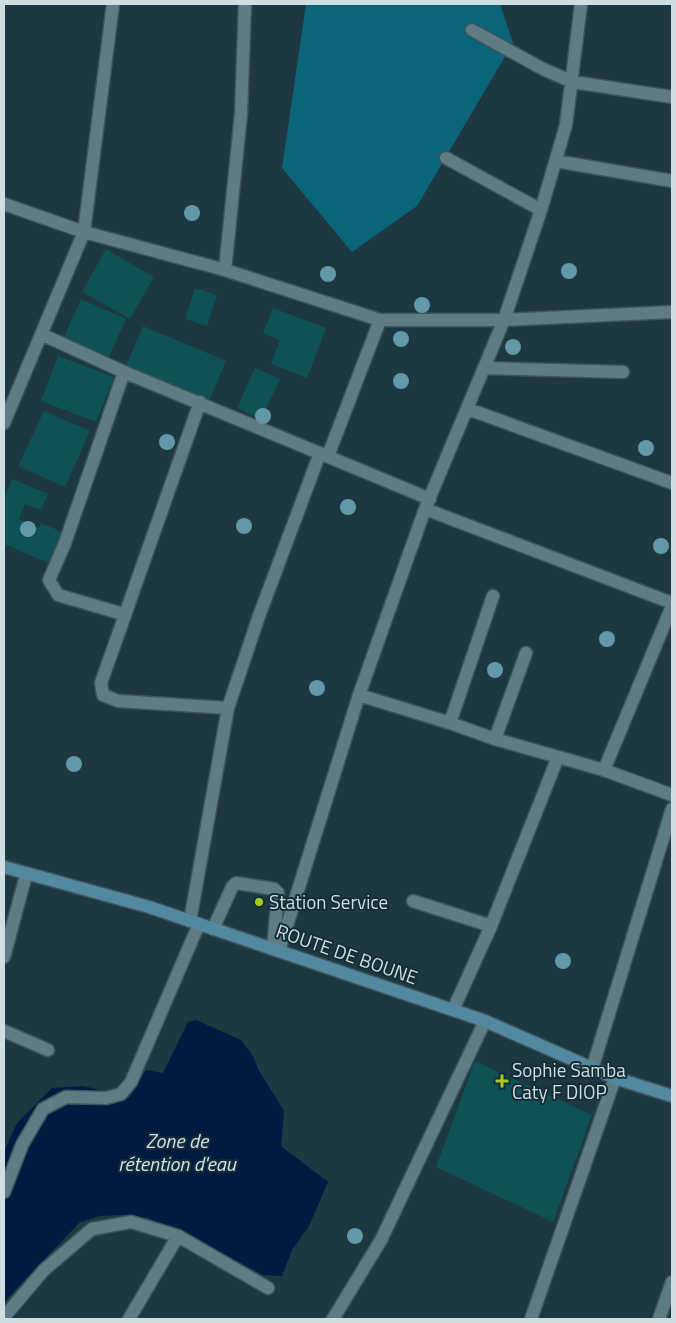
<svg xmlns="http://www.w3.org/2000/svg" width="676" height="1323" font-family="'Titillium Web',sans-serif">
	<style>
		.green { fill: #0b6579 }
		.water { fill: #001a42 }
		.building { fill: #0f5255 }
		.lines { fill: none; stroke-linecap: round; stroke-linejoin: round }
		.lane-casing { stroke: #3d545b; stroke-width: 15 }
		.street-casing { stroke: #3d545b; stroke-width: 15 }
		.secondary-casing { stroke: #3d545b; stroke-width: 15 }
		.lane { stroke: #5f7c84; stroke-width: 12 }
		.street { stroke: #5f7c84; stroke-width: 12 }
		.secondary { stroke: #5389a0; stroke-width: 12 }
		.tree { fill: #6298a7 }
		.poi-dot { fill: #a7c81f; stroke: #132e35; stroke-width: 2 }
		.labels { text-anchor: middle; stroke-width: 4; stroke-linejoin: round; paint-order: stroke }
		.poi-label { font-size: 19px; fill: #cfdee3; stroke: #132e35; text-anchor: start }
		.street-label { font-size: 19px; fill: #cfdee3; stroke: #132e35 }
		.water-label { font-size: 20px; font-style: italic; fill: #d3dff0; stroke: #132e35 }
	</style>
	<rect width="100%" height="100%" fill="#1d3840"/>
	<!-- green -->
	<path class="green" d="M306 4H500L513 43 417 206 352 252 282 168Z"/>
	<!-- water -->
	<path class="water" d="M196 1020 241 1040 253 1056 258 1069 284 1111 281 1146 328 1182 309 1226 292 1250 282 1276 263 1275 197 1240 148 1218 122 1215 100 1216 80 1222 4 1302V1151L17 1123 52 1088 84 1086 129 1098 146 1070 163 1073 188 1022Z"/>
	<!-- building -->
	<path class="building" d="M106 249 154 277 130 319 82 292Z
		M195 288 217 295 207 326 185 319Z
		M81 299 126 319 108 359 63 339Z
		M273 308 326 328 307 378 271 364 280 340 263 333Z
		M143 326 226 361 209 401 126 366Z
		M58 356 114 377 96 422 41 401Z
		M255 368 280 379 261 419 237 408Z
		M44 411 90 431 65 487 18 466Z
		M12 479 48 494 41 510 25 504 19 519 39 528 41 523 62 532 49 563 4 544V498Z
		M475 1061 592 1115 553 1222 436 1167Z"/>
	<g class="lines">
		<defs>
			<path id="lane" d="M213 929 232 887 236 883 274 889 278 893 273 949"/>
			<path id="street" d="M472 30 543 69 573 82 672 97
				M446 158 541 210
				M556 161 672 181
				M4 204 84 232 225 270 380 320H504L672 312
				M225 270 241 114 245 4
				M41 334 124 372 430 499
				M485 368 623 372
				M200 402 101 683 103 695 118 701 228 708
				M468 409 672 483
				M4 423 84 232 113 4
				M328 456 380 320
				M425 509 672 603
				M123 614 58 595 49 580 65 543 124 372
				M359 695 450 723 495 739 604 770 672 795
				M450 723 493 596
				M495 739 526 653
				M604 770 672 606
				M413 901 491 926
				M190 921 228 708 259 616 320 453
				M279 951 359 695 425 509 504 320 541 210 566 125 581 4
				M4 957 26 875
				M453 1010 491 926 558 757
				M4 1031 48 1050
				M592 1069 672 809
				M4 1192 22 1145 43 1109 66 1097 106 1098 121 1094 131 1082 199 924
				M4 1317 44 1270 92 1229 131 1222 178 1236 268 1288
				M129 1319 178 1236
				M333 1319 381 1240 485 1021
				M531 1319 615 1078
				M659 1319 672 1282"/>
			<path id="secondary" d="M4 867 149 907 453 1010 485 1021 615 1078 672 1096"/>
		</defs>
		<!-- lane casing -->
		<use href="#lane" class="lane-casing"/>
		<!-- street casing -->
		<use href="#street" class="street-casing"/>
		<!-- secondary casing -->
		<use href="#secondary" class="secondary-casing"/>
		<!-- lane -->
		<use href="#lane" class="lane"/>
		<!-- street -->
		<use href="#street" class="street"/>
		<!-- secondary -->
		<use href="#secondary" class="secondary"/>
	</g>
	<!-- trees -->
	<g class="tree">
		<circle cx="192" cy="213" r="8"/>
		<circle cx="569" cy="271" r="8"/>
		<circle cx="328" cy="274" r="8"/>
		<circle cx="422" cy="305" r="8"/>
		<circle cx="401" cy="339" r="8"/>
		<circle cx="513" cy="347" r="8"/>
		<circle cx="401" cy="381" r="8"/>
		<circle cx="263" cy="416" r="8"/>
		<circle cx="167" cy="442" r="8"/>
		<circle cx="646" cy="448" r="8"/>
		<circle cx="348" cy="507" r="8"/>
		<circle cx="244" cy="526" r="8"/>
		<circle cx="28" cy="529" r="8"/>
		<circle cx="661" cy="546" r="8"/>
		<circle cx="607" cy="639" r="8"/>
		<circle cx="495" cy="670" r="8"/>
		<circle cx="317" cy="688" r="8"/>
		<circle cx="74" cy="764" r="8"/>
		<circle cx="563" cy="961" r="8"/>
		<circle cx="355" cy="1236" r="8"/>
	</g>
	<!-- markers -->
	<g class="poi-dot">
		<circle cx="259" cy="902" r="5"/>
		<path d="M499.5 1073.5h5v5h5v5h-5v5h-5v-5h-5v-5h5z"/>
	</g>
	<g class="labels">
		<!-- poi labels -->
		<g class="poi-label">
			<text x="269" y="909">Station Service</text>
			<text x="512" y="1077">Sophie Samba<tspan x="512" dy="22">Caty F DIOP</tspan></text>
		</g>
		<!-- street labels -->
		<g class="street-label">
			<text transform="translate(347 954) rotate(19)" y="7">ROUTE DE BOUNE</text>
		</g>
		<!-- water labels -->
		<g class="water-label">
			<text x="177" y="1148">Zone de<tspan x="177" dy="23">rétention d'eau</tspan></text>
		</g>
	</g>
	<!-- border -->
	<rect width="676" height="1323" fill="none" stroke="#cfdee3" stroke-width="10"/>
</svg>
